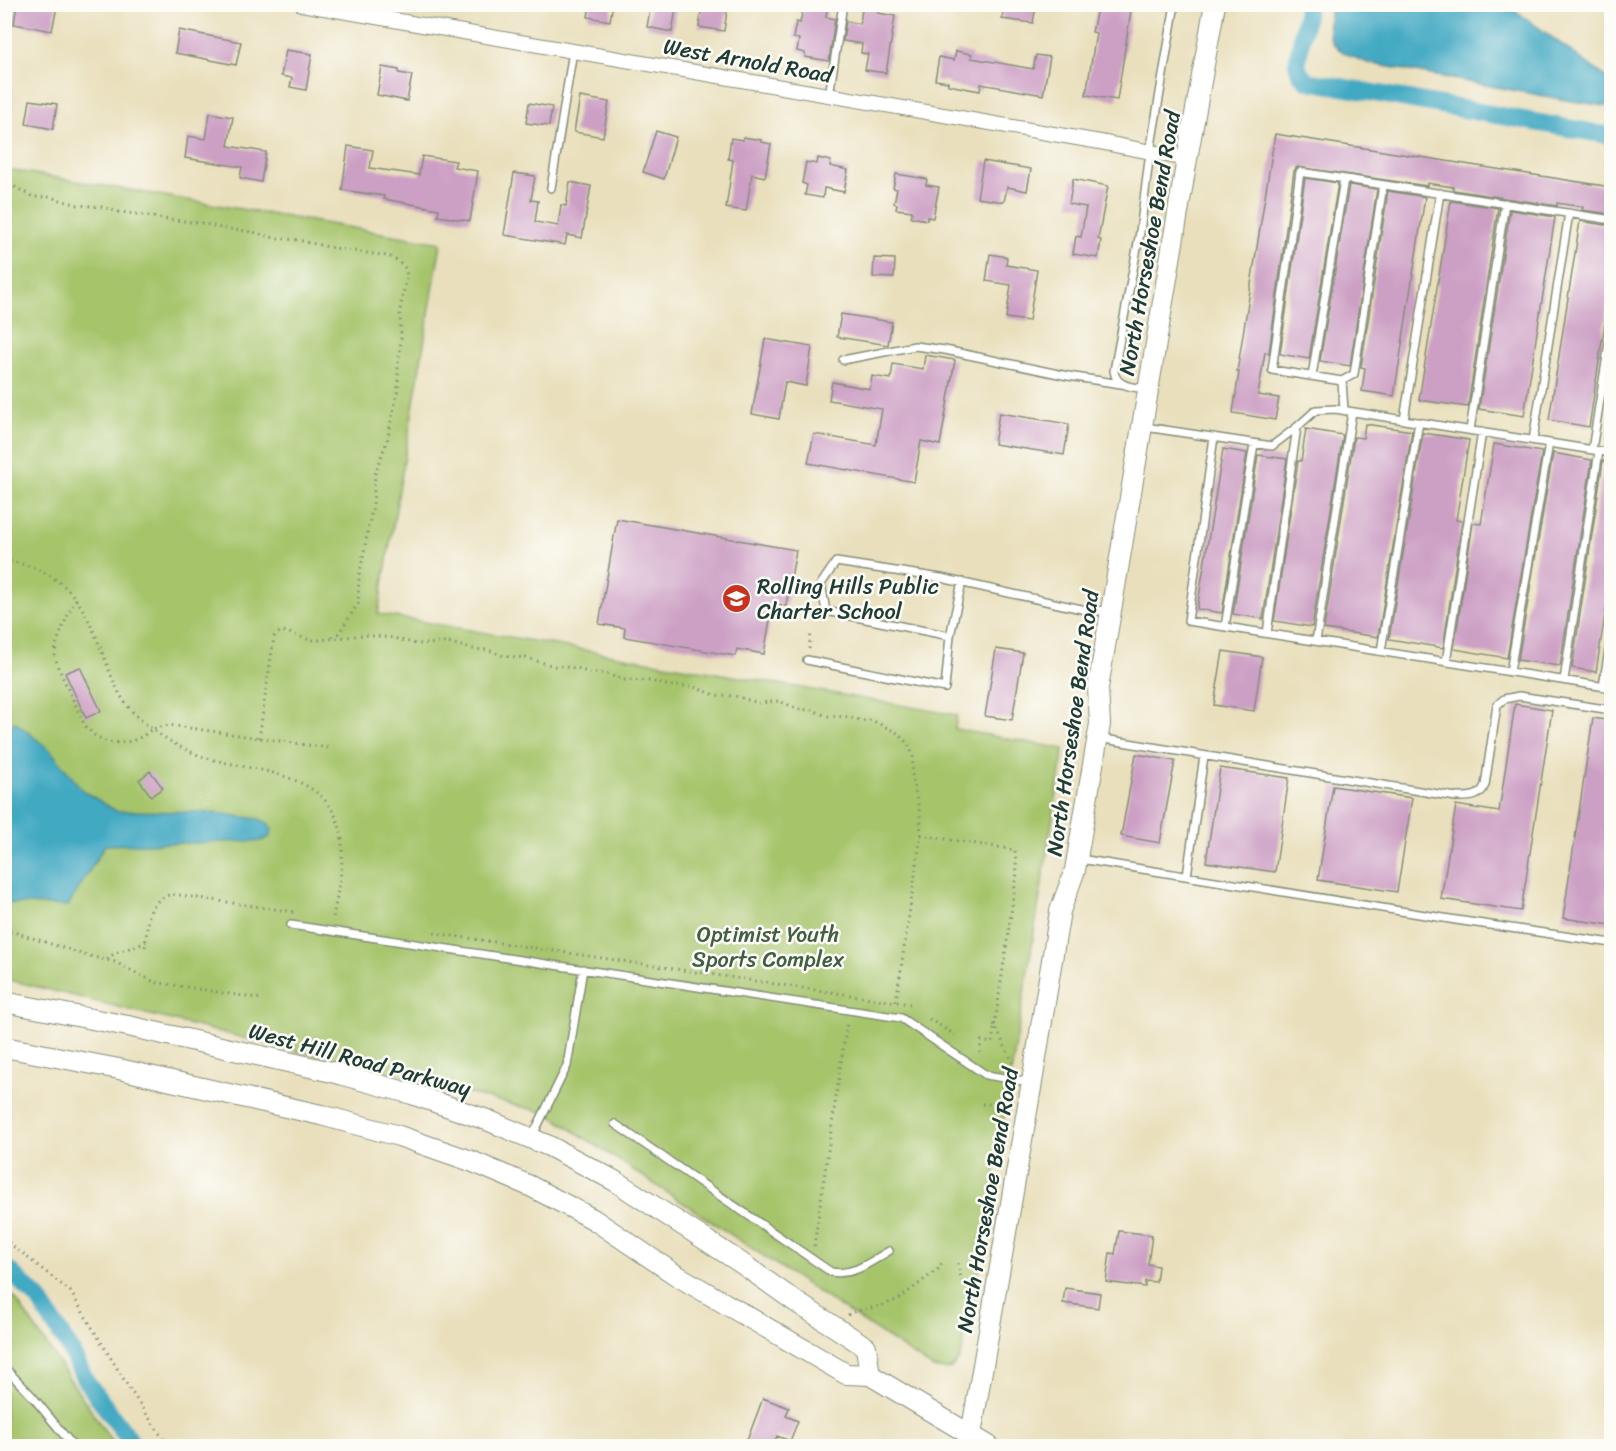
<svg xmlns="http://www.w3.org/2000/svg" width="1616" height="1451" font-family="Sriracha,sans-serif">
	<style>
		.green { fill: #a6c46b; stroke: #628050; stroke-width: 1.5 }
		.water { fill: #43a9c3; stroke: #31737c; stroke-width: 1.5 }
		.lines { fill: none; stroke-linecap: round; stroke-linejoin: round }
		.canal { stroke: #43a9c3; stroke-width: 18 }
		.building { fill: #cc9fc4 }
		.lane-casing { stroke: #848e78; stroke-width: 10 }
		.street-casing { stroke: #848e78; stroke-width: 16 }
		.secondary-casing { stroke: #848e78; stroke-width: 22 }
		.path { stroke: #848e78; stroke-width: 3; stroke-dasharray: 1.5 4.5; stroke-linecap: butt }
		.lane { stroke: #fff; stroke-width: 7 }
		.street { stroke: #fff; stroke-width: 14 }
		.secondary { stroke: #fff; stroke-width: 20 }
		.labels { text-anchor: middle; stroke-width: 5; stroke-linejoin: round; paint-order: stroke }
		.street-label { font-size: 22px; fill: #1f3d34; stroke: #fdfcf7 }
		.poi-label { font-size: 22px; fill: #1f3d34; stroke: #fdfcf7; text-anchor: start }
		.park-label { font-size: 22px; fill: #415f42; stroke: #fdfcf7 }
	</style>
	<rect width="100%" height="100%" fill="#fdfcf7"/>
	<filter id="ink" filterUnits="userSpaceOnUse"><feTurbulence type="fractalNoise" baseFrequency=".0167" numOctaves="2"/><feDisplacementMap in="SourceGraphic" scale="12" xChannelSelector="R" yChannelSelector="G"/><feConvolveMatrix kernelMatrix="1 2 1 2 8 2 1 2 1" color-interpolation-filters="sRGB"/></filter>
	<filter id="wash" filterUnits="userSpaceOnUse"><feTurbulence type="fractalNoise" baseFrequency=".008" numOctaves="4" result="noise"/><feDisplacementMap in="SourceGraphic" scale="24" xChannelSelector="R" yChannelSelector="G"/><feGaussianBlur stdDeviation="1.35" result="paint"/><feColorMatrix in="noise" values="0 0 0 0 0 0 0 0 0 0 0 0 0 0 0 0 0 1.4 0 .05"/><feComposite in="paint" operator="in"/></filter>
	<g filter="url(#wash)">
		<rect width="100%" height="100%" fill="#e9dfbc"/>
		<!-- green -->
		<path class="green" d="M5 169 441 243 378 614 957 715 955 729 1064 749 975 1294 960 1358C952 1371 947 1371 933 1368L547 1113 5 979Z
			M4 1289 15 1298 115 1446H5Z"/>
		<!-- water -->
		<path class="water" d="M1332 4 1508 5 1611 81V107L1565 100 1368 63C1334 50 1322 44 1332 4Z
			M15 722 50 750 83 791 116 811 208 812 259 819 268 823 272 830 270 837 261 841 105 845 68 906 5 903V729Z"/>
		<g class="lines">
			<!-- canal -->
			<path class="canal" d="M1308 4 1297 64 1300 74 1308 81 1612 136
				M4 1266 38 1298 69 1347 86 1381 134 1446"/>
		</g>
		<g id="blocks">
			<!-- building -->
			<path class="building" d="M17 4H44L57 7 52 31 14 24Z
				M590 4H613L610 21 588 17Z
				M651 4H677L672 32 647 27Z
				M702 4H728L724 31 699 27Z
				M804 4H828L826 17 835 19 829 61 805 57V53L797 51 799 39 793 38 796 22 800 23Z
				M1004 4 1036 6 1033 23 1002 19Z
				M1114 4H1132L1117 100 1086 95 1096 33 1092 32 1097 8 1113 11Z
				M862 8 878 10V13L895 16 886 73 865 70 868 54 861 53 862 44 843 41 846 21 860 24Z
				M179 30 241 42 236 65 175 53Z
				M286 50 312 54 306 90 290 87 292 78 281 76Z
				M956 51 972 54 971 58 1033 69 1036 55 1050 57 1043 95 981 84 980 91 948 85V82L935 80 939 57 954 60Z
				M382 67 399 70V73L412 75 407 101 377 95Z
				M580 97 609 102 603 137 574 132Z
				M30 100 57 104 53 129 26 124Z
				M529 103 552 107 549 126 526 123Z
				M210 113 233 117 228 146 266 152 261 182 240 178 242 167 185 158 188 136 206 139Z
				M656 131 676 137 664 179 643 172Z
				M1275 134 1611 187V214L1582 210 1583 207 1557 203V206L1453 190V187L1427 183V186L1297 167 1294 171 1269 353 1265 352 1258 395 1279 398 1275 420 1233 413 1239 372H1237Z
				M743 137 761 140V142L771 144 765 177 752 174 746 211 726 208 733 160 728 159 731 138 743 140Z
				M348 146 373 150 370 168 419 175 422 156 456 161 454 167 478 171 470 221 438 216 439 209 384 199V196L342 190Z
				M818 158 831 161 830 166 848 170 844 192 824 188 823 198 805 195 807 185 802 183 806 162 817 164Z
				M983 161 1031 169 1027 191 1007 187 1004 202 977 198Z
				M514 173 535 176 531 200 538 201 535 222 558 226 561 205 566 206 570 182 591 186 582 238 567 235 565 245 504 235Z
				M896 174 927 179 926 185 939 187 933 218 927 217V220L911 217 912 211 896 209 897 204 894 203 897 189 893 188Z
				M1305 178 1338 183 1309 359 1280 354Z
				M1073 179 1108 186 1098 239 1101 240 1098 258 1073 254 1076 236 1081 237 1086 207 1069 204Z
				M1349 185 1377 189 1350 366 1320 361Z
				M1388 191 1425 197 1394 396 1362 391 1365 368 1361 367Z
				M1451 201 1498 208 1468 407 1419 400Z
				M1510 210 1555 217 1524 416 1479 409Z
				M1580 221 1611 226V283L1589 427 1549 420Z
				M990 254 1007 257 1006 265 1037 270 1029 321 1006 318 1011 285 986 281Z
				M874 258 895 259 894 278 873 277Z
				M841 314 892 322 888 345 837 337Z
				M765 339 812 347 806 386 785 382 779 419 752 414Z
				M925 355 955 360 940 445 921 441 914 482 808 463 814 434 876 445 882 409 829 400 832 382 870 389 872 376 891 379 893 364 923 369Z
				M999 413 1069 424 1064 455 994 444Z
				M1365 424 1412 431 1378 637 1324 629 1354 437 1363 438Z
				M1306 429 1343 435 1312 627 1274 621 1298 461H1301Z
				M1423 433 1469 440 1456 520 1462 521 1443 648 1389 639Z
				M1494 444 1542 452 1507 658 1454 649 1473 523 1481 524Z
				M1223 449 1247 453 1222 613 1197 609Z
				M1553 453 1592 460 1560 666 1518 660Z
				M1258 455 1287 459 1263 619 1233 614Z
				M1603 461 1611 463V576L1596 672 1572 668Z
				M617 519 796 550 786 606 773 603 764 654 737 649 735 656 624 637 625 628 599 624Z
				M996 649 1023 653 1012 720 985 716Z
				M1223 651 1262 657 1254 711 1214 705Z
				M80 667 101 711 86 718 65 673Z
				M1515 704 1552 710 1521 911 1441 899 1456 805 1499 812Z
				M1593 718 1611 721V925L1563 918Z
				M1136 754 1175 761 1160 843 1121 836Z
				M1220 768 1289 778 1275 872 1206 862Z
				M150 771 163 788 151 796 139 780Z
				M1333 786 1412 798 1397 892 1318 880Z
				M1119 1231 1152 1235 1148 1264 1158 1266 1156 1282 1145 1281V1287L1106 1282 1110 1253 1115 1254Z
				M1065 1288 1100 1293 1098 1308 1063 1303Z
				M763 1398 789 1408 786 1416 798 1421 790 1441 777 1436 773 1446H745Z"/>
		</g>
	</g>
	<g filter="url(#ink)">
		<use href="#blocks" fill-opacity="0" stroke="#848e78" stroke-width="1.5"/>
		<g class="lines">
			<defs>
				<path id="lane" d="M829 96 843 4
					M551 188 573 51
					M843 360 915 346 945 350 1068 376 1121 384
					M1312 376 1344 179
					M1342 381 1354 374 1383 185
					M1146 389C1133 387 1116 387 1114 371L1140 232 1150 152 1175 4
					M1344 410 1342 381 1272 370 1300 172 1612 220
					M1404 420 1440 193
					M1145 427 1272 446 1297 427 1316 410 1335 409 1612 453
					M1470 430 1505 203
					M1214 437 1188 621 1612 688
					M1533 440 1569 213
					M1592 450 1612 324
					M1225 627 1254 444
					M1267 633 1297 427
					M950 636 826 611 821 584 836 562 941 578 1095 612 1109 608
					M1316 641 1352 412
					M1381 651 1419 422
					M807 660 945 688 950 636 962 582
					M1446 662 1482 432
					M1510 672 1549 443
					M1564 680 1599 451
					M1603 686 1612 632
					M1098 738 1456 797C1469 797 1480 798 1485 785L1497 705 1504 699 1519 696 1612 710
					M1080 859 1456 920 1612 943
					M1187 876 1204 756
					M291 925 901 1018 986 1075 1029 1082
					M615 1124 831 1272C854 1276 870 1262 889 1251
					M532 1137 567 1066 583 969
					M4 1367 32 1396 73 1446"/>
				<path id="street" d="M301 4 1100 142 1187 159"/>
				<path id="secondary" d="M4 1002 128 1026 332 1072 412 1094 487 1120 549 1146 615 1181 741 1263 796 1302 866 1347 870 1375
					M4 1047 119 1069 321 1115 399 1136 471 1161 530 1186 593 1219 676 1275 846 1374 870 1375 989 1446
					M969 1446 1032 1082 1060 911 1075 870 1100 724 1098 688 1187 159 1215 4"/>
			</defs>
			<!-- lane casing -->
			<use href="#lane" class="lane-casing"/>
			<!-- street casing -->
			<use href="#street" class="street-casing"/>
			<!-- secondary casing -->
			<use href="#secondary" class="secondary-casing"/>
			<!-- path -->
			<path class="path" d="M4 181 33 197H50L78 205 103 207 119 212 143 215 164 219 201 223 221 228 253 232 275 238 298 240 328 247 387 256 394 258 400 263 405 268 407 275 400 310 401 340 398 369V389L387 441 375 474 373 504 359 577 358 604 339 633 329 639
				M4 560C73 572 85 608 108 667 116 688 123 705 141 720 161 737 182 750 207 758 244 769 303 771 328 804 353 836 339 882 333 918
				M76 599 66 619 56 645 55 655 58 667 85 726 94 735 107 742 120 743 132 741 143 736 152 729 169 725 329 748
				M809 649 811 633
				M259 738 274 637 278 633 283 631 310 640H320L364 635 394 638 416 644 444 643 454 644 472 649 488 650 504 656 527 658 554 666 577 668 589 673H603L625 680 650 681 671 686H692L715 695 735 696 758 703 779 701 798 709 812 710 827 716 849 717 863 721 871 720 896 732 907 743 911 750 913 757 912 777 920 814 921 835 896 1002
				M921 835 1015 850 1017 873 992 1043 981 1041 980 1053
				M4 931 17 933 85 955 115 962 154 982 262 999
				M434 933 910 1004
				M145 947C148 924 145 901 172 894L294 912
				M107 959C118 949 132 949 146 942
				M929 1019 955 1035
				M994 1024 1013 1063
				M982 1104H997L1008 1098
				M4 1239 70 1291 129 1388 168 1446
				M814 1246 847 1022
				M958 1263C958 1275 967 1291 976 1300
				M848 1315 853 1312 880 1306 899 1299 938 1269 943 1261"/>
			<!-- lane -->
			<use href="#lane" class="lane"/>
			<!-- street -->
			<use href="#street" class="street"/>
			<!-- secondary -->
			<use href="#secondary" class="secondary"/>
		</g>
	</g>
	<!-- icons -->
	<defs>
		<symbol id="school-disc" viewBox="-11 -11 22 22"><circle r="9.5" fill="#c8321e" stroke="#fdfcf7"/><path d="M0-5L7-2L0 1L-7-2ZM-4 1L0 2.5L4 1V4Q0 6-4 4Z" fill="#fff"/></symbol>
	</defs>
	<g fill-rule="evenodd">
		<use href="#school-disc" x="720" y="582" width="33" height="33"/>
	</g>
	<g class="labels">
		<!-- street labels -->
		<g class="street-label">
			<text transform="translate(748 60) rotate(10)" y="8">West Arnold Road</text>
			<text transform="translate(1149 243) rotate(-80)" y="8">North Horseshoe Bend Road</text>
			<text transform="translate(1072 723) rotate(-82)" y="8">North Horseshoe Bend Road</text>
			<text transform="translate(360 1059) rotate(15)" y="8">West Hill Road Parkway</text>
			<text transform="translate(987 1200) rotate(-80)" y="8">North Horseshoe Bend Road</text>
		</g>
		<!-- poi labels -->
		<g class="poi-label">
			<text x="757" y="594">Rolling Hills Public<tspan x="757" dy="25">Charter School</tspan></text>
		</g>
		<!-- park labels -->
		<g class="park-label">
			<text x="768" y="942">Optimist Youth<tspan x="768" dy="25">Sports Complex</tspan></text>
		</g>
	</g>
	<!-- margin -->
	<rect width="1616" height="1451" fill="none" stroke="#fdfcf7" stroke-width="24"/>
</svg>
